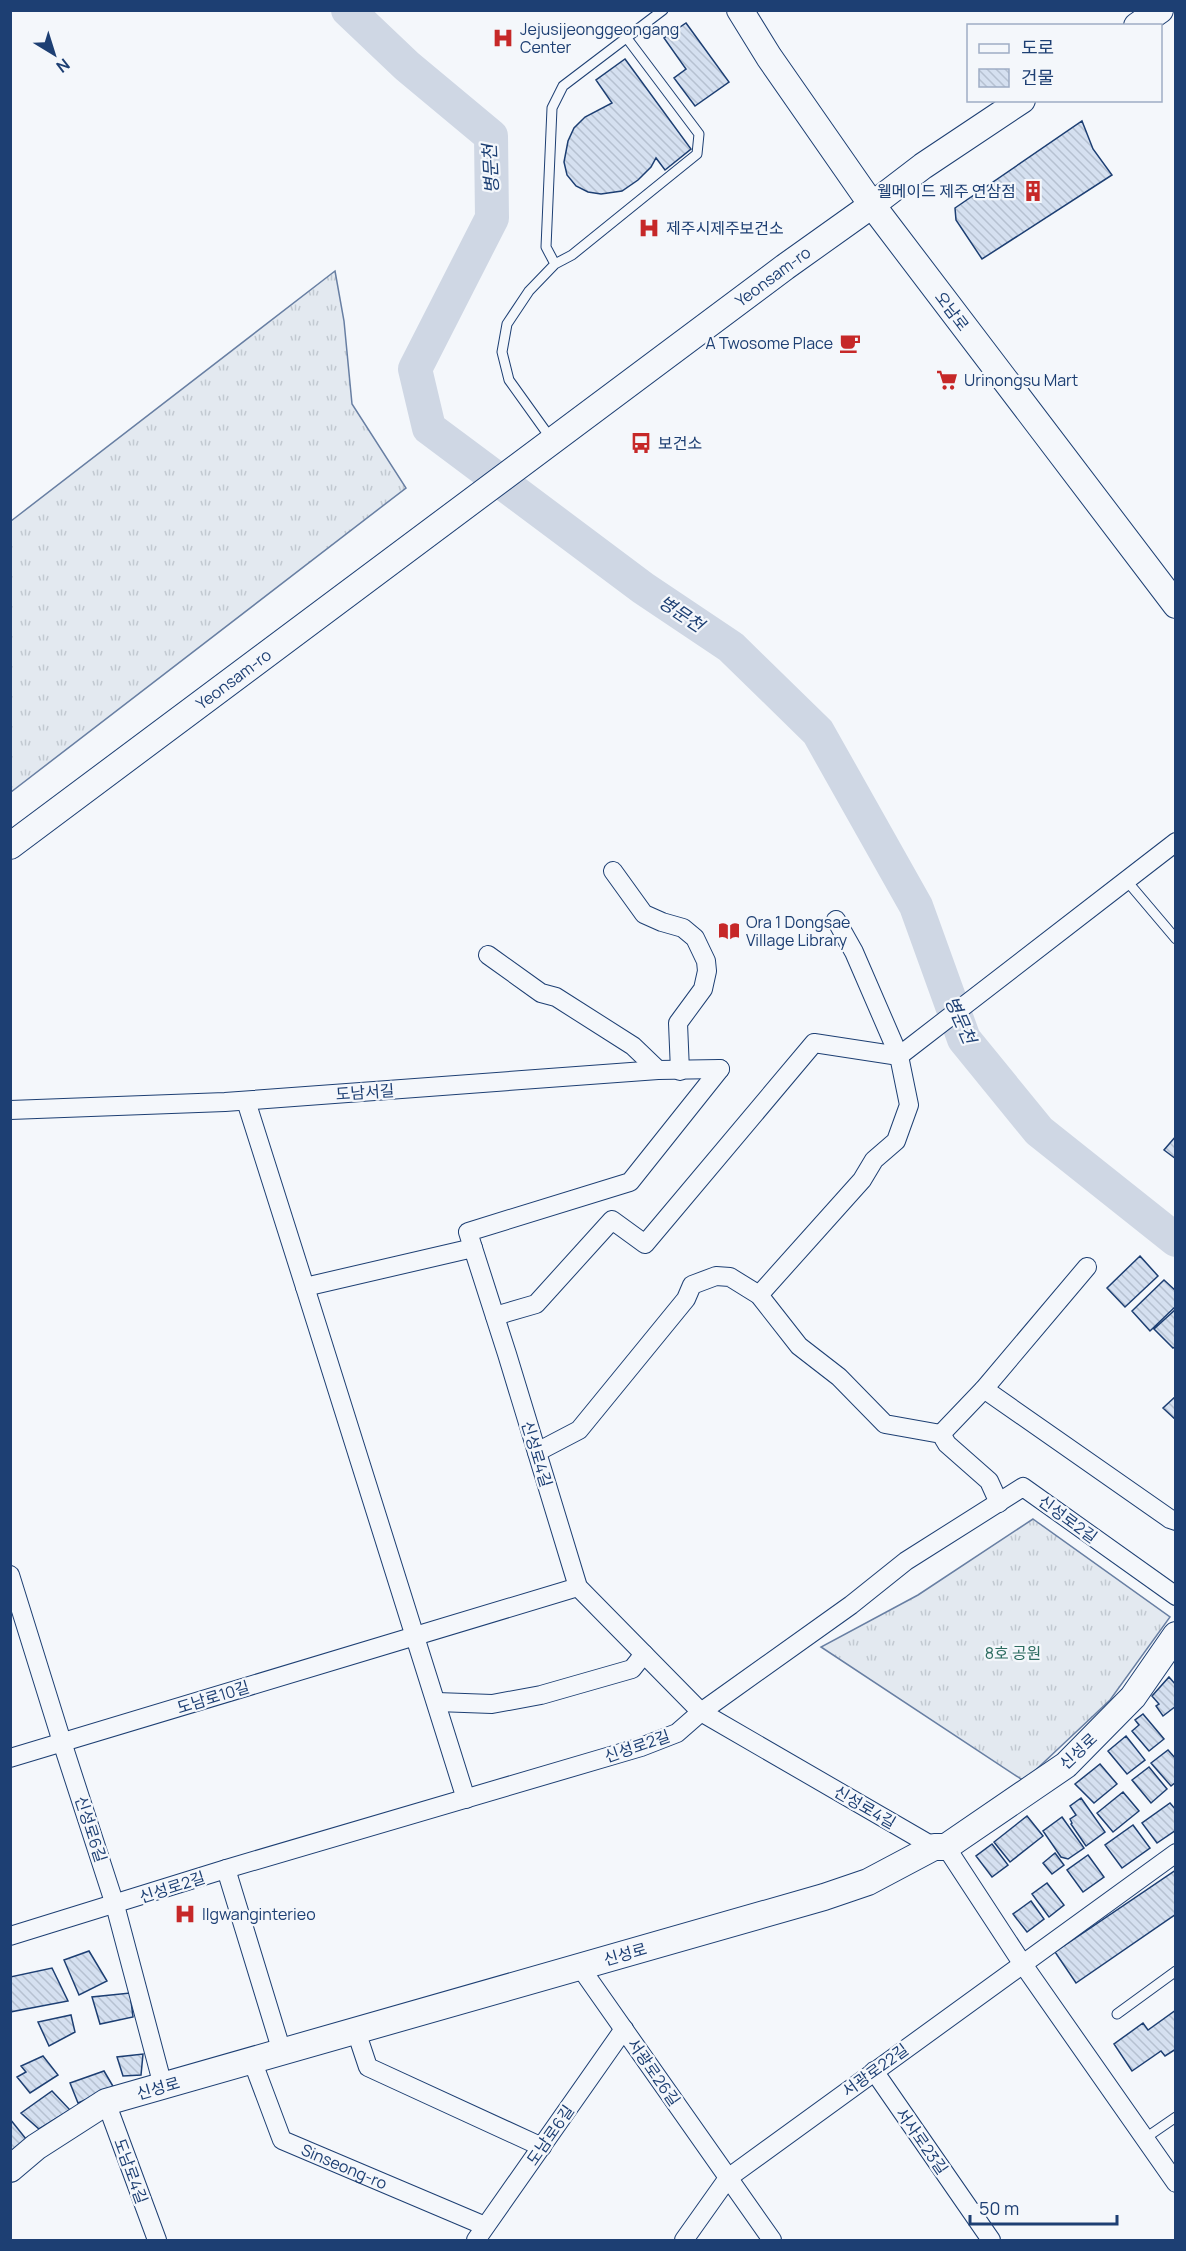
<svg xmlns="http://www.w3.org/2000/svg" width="1186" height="2251" font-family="Manrope,'Noto Sans KR',sans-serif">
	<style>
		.grass { fill: url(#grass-tufts); stroke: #687fa3; stroke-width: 1.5 }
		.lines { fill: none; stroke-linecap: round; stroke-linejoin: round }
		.river { stroke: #cfd7e4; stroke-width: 34 }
		.building { fill: url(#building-back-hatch); stroke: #1d3f73; stroke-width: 1.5 }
		.lane-casing { stroke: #1d3f73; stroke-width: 11 }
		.street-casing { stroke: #1d3f73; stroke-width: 20 }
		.secondary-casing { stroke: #1d3f73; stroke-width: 28 }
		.lane { stroke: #f4f7fb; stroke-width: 9 }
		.street { stroke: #f4f7fb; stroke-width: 18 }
		.secondary { stroke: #f4f7fb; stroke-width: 26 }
		.labels { text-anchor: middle; stroke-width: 4.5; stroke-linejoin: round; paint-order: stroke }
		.poi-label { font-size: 16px; fill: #1d3f73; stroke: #f4f7fb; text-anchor: start }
		.street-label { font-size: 16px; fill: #1d3f73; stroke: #f4f7fb }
		.park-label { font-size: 16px; fill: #2c6c60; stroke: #f4f7fb }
		.water-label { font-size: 18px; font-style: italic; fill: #1d3f73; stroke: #f4f7fb }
	</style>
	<defs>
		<pattern id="grass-tufts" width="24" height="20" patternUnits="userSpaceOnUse" patternTransform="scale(1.5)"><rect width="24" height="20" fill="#e3e9f0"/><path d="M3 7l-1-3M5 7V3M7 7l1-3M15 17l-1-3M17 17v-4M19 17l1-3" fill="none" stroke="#c2c9d1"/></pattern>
		<pattern id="building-back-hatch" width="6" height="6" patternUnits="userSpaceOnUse" patternTransform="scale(1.5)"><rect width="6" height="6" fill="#d5e0f0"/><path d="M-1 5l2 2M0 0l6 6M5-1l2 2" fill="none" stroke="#b6c1d1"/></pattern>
	</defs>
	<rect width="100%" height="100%" fill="#f4f7fb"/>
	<!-- grass -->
	<path class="grass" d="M335 271 344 321 352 404 406 488 11 792V521Z
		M1033 1519 1170 1617 1110 1700 1024 1781 821 1647 918 1595Z"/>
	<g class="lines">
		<!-- river -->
		<path class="river" d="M348 10 407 66 491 136 492 218 415 369 429 428 643 588 731 647 818 732 916 906 964 1039 1039 1131 1176 1240"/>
	</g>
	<!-- building -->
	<path class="building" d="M686 23 729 82 695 106 674 78 686 69 664 38Z
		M625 59 691 149 665 170 656 158 651 167 638 180 622 191 601 194 588 192 576 186 567 175 564 162 568 141 574 128 585 117 612 103 596 80Z
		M1082 121 1093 149 1112 175 982 259 956 220 955 208Z
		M1176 1136V1159L1164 1150Z
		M1140 1256 1158 1276 1125 1307 1107 1288Z
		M1164 1280 1176 1291V1306L1150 1331 1132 1311Z
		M1176 1309V1346L1173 1348 1154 1329Z
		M1176 1396V1420L1163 1408Z
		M1169 1677 1176 1685V1706L1163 1716 1156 1706 1159 1704 1152 1696Z
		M1143 1714 1164 1739 1149 1751 1132 1731 1139 1725 1135 1720Z
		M1126 1736 1145 1760 1127 1774 1108 1751Z
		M1168 1750 1176 1759V1782L1171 1786 1151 1763Z
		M1100 1764 1117 1784 1094 1803 1075 1784Z
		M1149 1767 1167 1789 1151 1803 1132 1780Z
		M1123 1792 1139 1811 1113 1832 1097 1813Z
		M1081 1798 1105 1832 1086 1846 1071 1824 1072 1823 1070 1819 1076 1815 1070 1806Z
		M1170 1803 1176 1810V1830L1157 1843 1142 1823Z
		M1027 1816 1043 1836 1010 1862 994 1842Z
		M1062 1817 1084 1848 1068 1859 1061 1857 1043 1831Z
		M1133 1825 1150 1848 1122 1868 1105 1845Z
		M992 1844 1008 1865 992 1877 976 1856Z
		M1055 1853 1064 1865 1052 1874 1043 1863Z
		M1088 1855 1104 1877 1083 1892 1067 1870Z
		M1176 1870V1914L1076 1983 1055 1952Z
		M1047 1883 1064 1905 1049 1917 1032 1894Z
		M1031 1901 1044 1919 1027 1932 1013 1914Z
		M89 1951 107 1981 79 1995 64 1960Z
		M52 1968 68 2001 10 2012V1977Z
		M130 1993 133 2017 100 2024 92 1997Z
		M1176 2010V2049L1165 2056 1161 2051 1132 2071 1114 2044 1143 2023 1148 2030Z
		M71 2015 75 2032 49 2046 38 2022Z
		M143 2054 141 2075 123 2076 117 2057Z
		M43 2056 58 2075 30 2093 17 2077 26 2072 21 2066Z
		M104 2071 114 2088 78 2103 70 2083Z
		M52 2091 70 2110 39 2129 21 2113Z
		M10 2119 30 2144 10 2153Z"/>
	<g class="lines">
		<defs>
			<path id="lane" d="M555 264 546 247 552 108 563 86 663 10
				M552 440 509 380 502 352 507 324 529 291 555 264 572 255 697 154 699 134 626 37
				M1126 880 1176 939
				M1117 2014 1176 1971
				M1144 2139 1176 2117"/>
			<g id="street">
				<path d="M613 871 644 914 662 922 683 928 695 938 706 961 707 971 703 989 678 1023 680 1071"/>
				<path d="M488 955 541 993 556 997 633 1046 658 1070"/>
				<path d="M246 1101 305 1287 473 1248 507 1354 578 1587 701 1712 934 1847"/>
				<path d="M10 1110 225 1102 658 1070 720 1069"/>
				<path d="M473 1248 468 1232 630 1182 720 1069"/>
				<path d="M305 1287 466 1799"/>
				<path d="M759 1295 862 1180 874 1160 896 1141 909 1105 899 1056 854 952 836 920"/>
				<path d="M495 1316 536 1304 612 1220 645 1244 814 1043 899 1056 1176 842"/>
				<path d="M984 1389 1170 1519 1176 1521"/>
				<path d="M941 1434 984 1389 1087 1267"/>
				<path d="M537 1452 579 1430 686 1299 692 1285 716 1276 730 1277 759 1295 799 1346 839 1377 885 1424 941 1434 947 1444 989 1481 999 1503"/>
				<path d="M10 1575 62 1742 115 1905 163 2086"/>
				<path d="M437 1702 492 1704 541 1695 632 1669 644 1654"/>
				<path d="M10 1758 578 1587"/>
				<path d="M946 1847 1022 1963 1176 2183"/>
				<path d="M226 1869 282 2052"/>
				<path d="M10 1936 226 1869 641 1747 677 1733 701 1712 851 1605 906 1561 1023 1487 1176 1596"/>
				<path d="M580 1967 772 2240"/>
				<path d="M356 2031 368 2067 542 2147"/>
				<path id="s1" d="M252 2060 282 2140 485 2226"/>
				<path d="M874 2071 991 2240"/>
				<path d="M106 2102 157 2240"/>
				<path d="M476 2240 624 2029"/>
				<path d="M684 2240 728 2178 1176 1853"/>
			</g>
			<g id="secondary">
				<path d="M740 10 769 57 872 205 1176 605"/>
				<path d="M1137 26 1160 10"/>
				<path id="s2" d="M10 846 785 267 872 205 923 166 1022 100"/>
				<path d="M10 2169 36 2147 106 2102 824 1897 868 1882 934 1847H946L1066 1765 1133 1697 1176 1635"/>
			</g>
		</defs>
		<!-- lane casing -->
		<use href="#lane" class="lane-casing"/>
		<!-- street casing -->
		<use href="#street" class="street-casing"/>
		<!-- secondary casing -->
		<use href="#secondary" class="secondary-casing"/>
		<!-- lane -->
		<use href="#lane" class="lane"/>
		<!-- street -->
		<use href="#street" class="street"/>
		<!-- secondary -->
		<use href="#secondary" class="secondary"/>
	</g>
	<!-- icons -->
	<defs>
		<symbol id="hospital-bare" viewBox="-9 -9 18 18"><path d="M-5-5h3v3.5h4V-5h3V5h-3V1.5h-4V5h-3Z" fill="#c62828" stroke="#f4f7fb" stroke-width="2.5" paint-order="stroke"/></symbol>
		<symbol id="building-bare" viewBox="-9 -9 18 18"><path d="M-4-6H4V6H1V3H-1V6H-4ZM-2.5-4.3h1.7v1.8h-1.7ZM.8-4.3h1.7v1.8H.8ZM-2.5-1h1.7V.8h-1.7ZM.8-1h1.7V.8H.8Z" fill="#c62828" stroke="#f4f7fb" stroke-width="2.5" paint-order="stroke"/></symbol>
		<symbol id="cafe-bare" viewBox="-9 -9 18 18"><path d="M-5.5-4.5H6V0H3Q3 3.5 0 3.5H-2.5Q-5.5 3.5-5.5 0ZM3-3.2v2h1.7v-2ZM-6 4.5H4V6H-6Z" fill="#c62828" stroke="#f4f7fb" stroke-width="2.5" paint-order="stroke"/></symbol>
		<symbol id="supermarket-bare" viewBox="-9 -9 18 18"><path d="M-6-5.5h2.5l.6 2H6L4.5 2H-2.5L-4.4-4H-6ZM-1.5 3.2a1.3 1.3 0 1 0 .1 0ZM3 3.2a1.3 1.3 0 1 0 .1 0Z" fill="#c62828" stroke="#f4f7fb" stroke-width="2.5" paint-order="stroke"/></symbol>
		<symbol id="bus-bare" viewBox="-9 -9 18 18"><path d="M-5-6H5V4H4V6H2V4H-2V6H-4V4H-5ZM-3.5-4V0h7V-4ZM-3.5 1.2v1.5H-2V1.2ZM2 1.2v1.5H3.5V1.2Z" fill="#c62828" stroke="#f4f7fb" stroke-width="2.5" paint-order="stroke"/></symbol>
		<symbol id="library-bare" viewBox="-9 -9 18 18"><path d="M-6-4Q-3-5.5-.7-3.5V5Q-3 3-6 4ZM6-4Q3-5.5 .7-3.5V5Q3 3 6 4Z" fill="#c62828" stroke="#f4f7fb" stroke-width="2.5" paint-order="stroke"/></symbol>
	</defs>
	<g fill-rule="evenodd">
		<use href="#hospital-bare" x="488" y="23" width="30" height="30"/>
		<use href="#building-bare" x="1018" y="176" width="30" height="30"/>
		<use href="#hospital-bare" x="634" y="213" width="30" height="30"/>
		<use href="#cafe-bare" x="835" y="328" width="30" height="30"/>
		<use href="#supermarket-bare" x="932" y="365" width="30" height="30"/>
		<use href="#bus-bare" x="626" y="428" width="30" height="30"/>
		<use href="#library-bare" x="714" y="916" width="30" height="30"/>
		<use href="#hospital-bare" x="170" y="1899" width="30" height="30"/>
	</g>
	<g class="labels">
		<!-- poi labels -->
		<g class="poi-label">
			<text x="520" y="35">Jejusijeonggeongang<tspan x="520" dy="18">Center</tspan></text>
			<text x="1016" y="197" text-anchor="end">웰메이드 제주 연삼점</text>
			<text x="666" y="234">제주시제주보건소</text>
			<text x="833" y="349" text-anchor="end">A Twosome Place</text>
			<text x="964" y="386">Urinongsu Mart</text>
			<text x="658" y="449">보건소</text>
			<text x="746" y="928">Ora 1 Dongsae<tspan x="746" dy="18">Village Library</tspan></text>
			<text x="202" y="1920">Ilgwanginterieo</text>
		</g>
		<!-- street labels -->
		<g class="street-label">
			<text dy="6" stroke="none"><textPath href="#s2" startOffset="952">Yeonsam-ro</textPath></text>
			<text transform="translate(952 311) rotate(53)" y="6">오남로</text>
			<text dy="6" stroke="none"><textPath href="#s2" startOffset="279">Yeonsam-ro</textPath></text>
			<text transform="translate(365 1092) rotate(-4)" y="6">도남서길</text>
			<text transform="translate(537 1454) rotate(73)" y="6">신성로4길</text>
			<text transform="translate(1068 1519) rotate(36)" y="6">신성로2길</text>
			<text transform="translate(213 1697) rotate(-17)" y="6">도남로10길</text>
			<text transform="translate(637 1746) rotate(-19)" y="6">신성로2길</text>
			<text transform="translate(1078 1751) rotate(-43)" y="6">신성로</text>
			<text transform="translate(865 1807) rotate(30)" y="6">신성로4길</text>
			<text transform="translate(91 1829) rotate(72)" y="6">신성로6길</text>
			<text transform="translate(172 1887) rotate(-18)" y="6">신성로2길</text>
			<text transform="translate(625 1954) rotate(-16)" y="6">신성로</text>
			<text transform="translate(875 2070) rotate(-36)" y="6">서광로22길</text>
			<text transform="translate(654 2072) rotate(55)" y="6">서광로26길</text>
			<text transform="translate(158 2088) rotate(-16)" y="6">신성로</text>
			<text transform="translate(550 2135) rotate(-55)" y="6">도남로6길</text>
			<text transform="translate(922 2141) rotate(55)" y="6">서사로23길</text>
			<text dy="6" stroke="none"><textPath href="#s1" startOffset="153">Sinseong-ro</textPath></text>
			<text transform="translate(131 2171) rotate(70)" y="6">도남로4길</text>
		</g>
		<!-- park labels -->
		<g class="park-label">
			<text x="1013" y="1659">8호 공원</text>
		</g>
		<!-- water labels -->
		<g class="water-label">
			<text transform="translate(491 169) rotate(-93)" y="6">병문천</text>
			<text transform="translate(681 614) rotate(34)" y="6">병문천</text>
			<text transform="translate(960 1020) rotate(66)" y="6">병문천</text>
		</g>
	</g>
	<!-- border -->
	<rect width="1186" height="2251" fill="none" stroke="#1d3f73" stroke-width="24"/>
	<!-- legend -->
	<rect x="967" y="24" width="195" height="78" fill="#f4f7fb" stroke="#9eadc5" stroke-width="1.5"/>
	<rect x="979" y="44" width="30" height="9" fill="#f4f7fb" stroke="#9eadc5" stroke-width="1.5"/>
	<text x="1021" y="54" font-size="18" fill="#1d3f73">도로</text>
	<rect x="979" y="69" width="30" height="18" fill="url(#building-back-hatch)" stroke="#9eadc5" stroke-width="1.5"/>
	<text x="1021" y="84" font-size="18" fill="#1d3f73">건물</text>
	<!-- north arrow -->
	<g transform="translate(54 54) rotate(142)" stroke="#f4f7fb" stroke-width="4.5" paint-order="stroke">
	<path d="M0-4.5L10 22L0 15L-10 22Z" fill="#1d3f73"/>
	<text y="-9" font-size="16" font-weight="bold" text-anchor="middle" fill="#1d3f73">N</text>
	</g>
	<!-- scale -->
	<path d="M970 2215v9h147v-9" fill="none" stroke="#1d3f73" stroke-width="3"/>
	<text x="979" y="2215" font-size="18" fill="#1d3f73" stroke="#f4f7fb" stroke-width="4.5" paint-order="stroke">50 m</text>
</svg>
